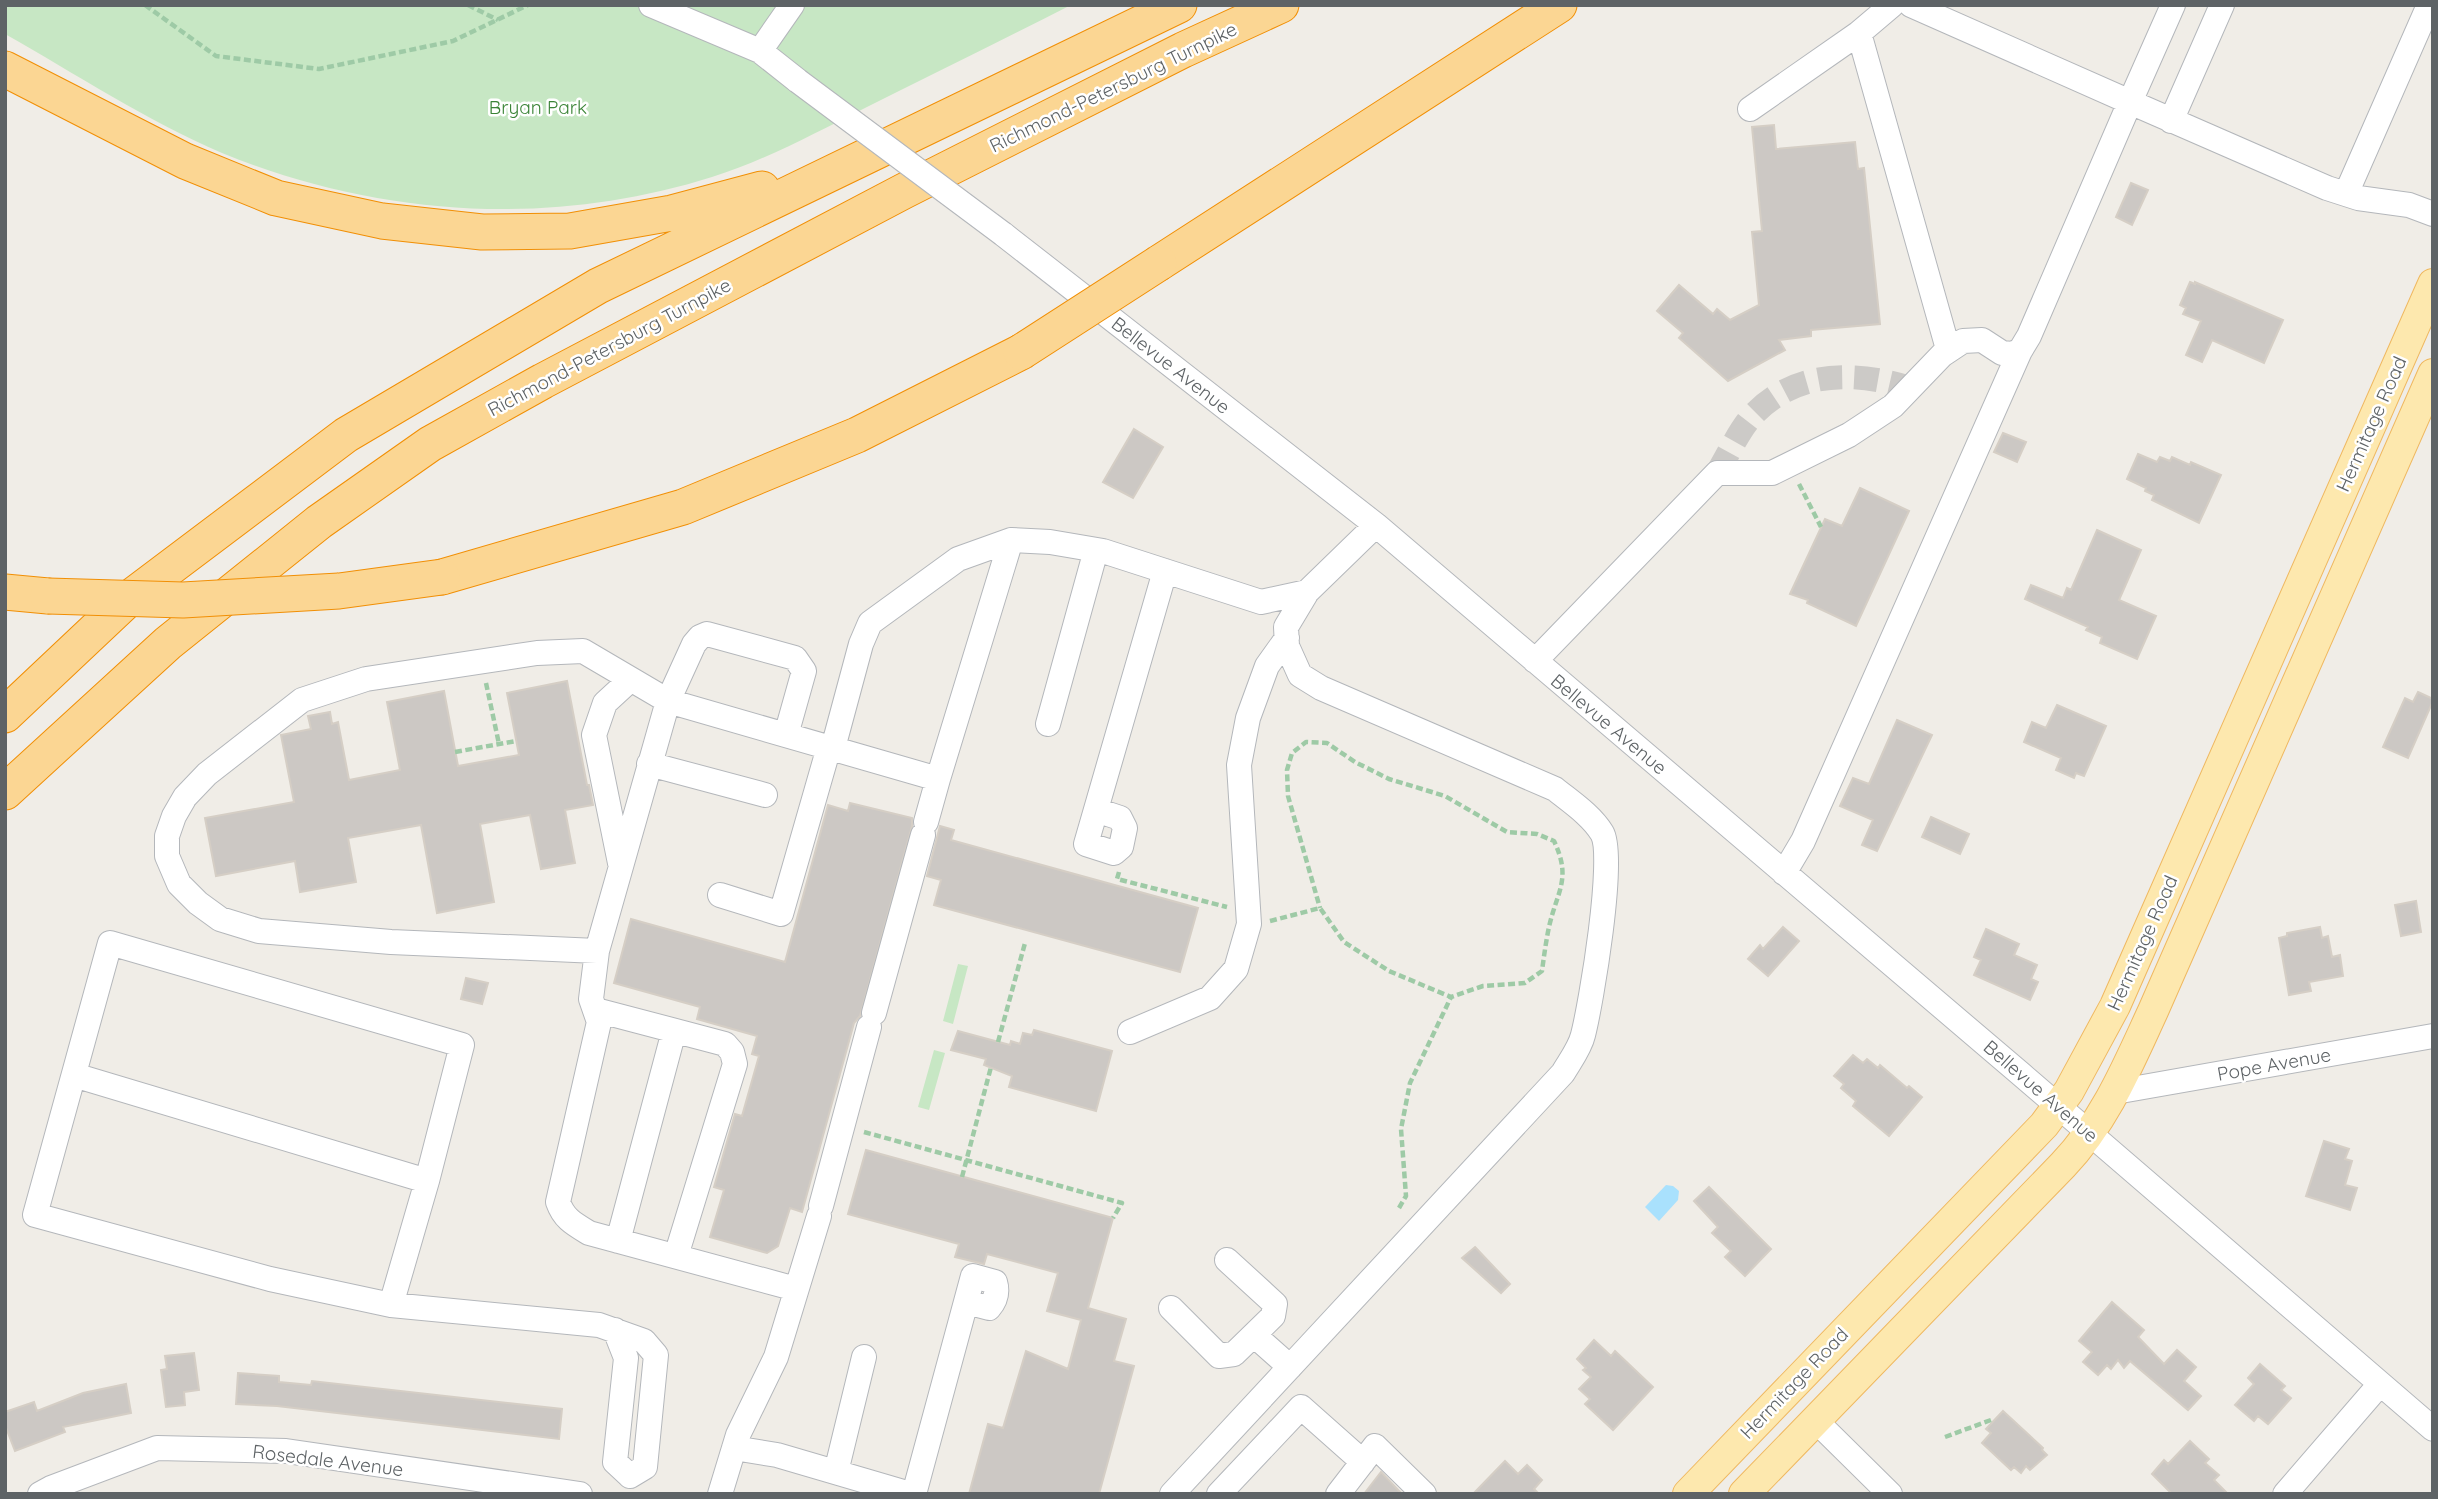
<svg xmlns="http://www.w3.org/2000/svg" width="2438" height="1499" font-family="Quicksand,sans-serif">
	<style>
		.green { fill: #c7e7c4 }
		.water { fill: #a9e1fd }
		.building { fill: #ccc8c4; stroke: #d5cec5; stroke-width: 2 }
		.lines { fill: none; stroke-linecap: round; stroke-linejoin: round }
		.minor-tunnel { stroke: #cccac7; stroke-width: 24; stroke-dasharray: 24 12; stroke-linecap: butt }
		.minor-casing { stroke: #b4b7bb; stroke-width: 26 }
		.major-casing { stroke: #efb860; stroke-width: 32 }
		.highway-casing { stroke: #f18f05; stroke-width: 37 }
		.path { stroke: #9ecaa6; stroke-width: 4.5; stroke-dasharray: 7 3.5; stroke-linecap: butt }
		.minor { stroke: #fff; stroke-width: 24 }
		.major { stroke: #fde8ae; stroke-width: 30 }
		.highway { stroke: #fbd693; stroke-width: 35 }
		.minor-bridge-casing { stroke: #b4b7bb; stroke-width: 26; stroke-linecap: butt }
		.highway-bridge-casing { stroke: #f18f05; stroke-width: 37; stroke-linecap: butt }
		.minor-bridge { stroke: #fff; stroke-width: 24 }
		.highway-bridge { stroke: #fbd693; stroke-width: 35 }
		.labels { text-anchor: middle; stroke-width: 5; stroke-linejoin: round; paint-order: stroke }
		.street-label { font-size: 19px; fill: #5e6366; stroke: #fff }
		.park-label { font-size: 19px; fill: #3b8437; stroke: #fff }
	</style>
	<rect width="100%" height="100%" fill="#f0ede7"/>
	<!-- green -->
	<path class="green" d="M5 5H1071C1002 40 933 74 865 108 815 133 766 160 712 177 551 228 379 217 222 153 147 121 76 74 5 34Z
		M958 964 968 966 953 1024 943 1021Z
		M934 1050 945 1053 929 1110 918 1107Z"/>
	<!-- water -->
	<path class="water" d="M1666 1185 1673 1186 1679 1191 1678 1200 1659 1221 1645 1207Z"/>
	<!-- building -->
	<path class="building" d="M1774 125 1776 149 1855 142 1858 169 1864 168 1880 324 1811 330V336L1779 340 1785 350 1728 381 1679 338 1683 333 1657 311 1679 285 1713 314 1717 309 1730 320 1759 305 1752 232 1762 231 1752 127Z
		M2131 183 2148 190 2132 225 2116 217Z
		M2190 282 2195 284V282L2283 320 2264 363 2212 340 2202 362 2186 355 2201 321 2183 314 2186 308 2180 305Z
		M1134 429 1163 447 1133 498 1103 482Z
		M2003 433 2026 442 2017 462 1994 452Z
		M2138 454 2157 462 2160 457 2170 461 2172 457 2190 465 2191 462 2221 475 2199 523 2152 500 2154 495 2145 491 2146 488 2127 479Z
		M1860 488 1909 511 1856 626 1807 603 1808 600 1790 594 1825 519 1842 526Z
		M2097 530 2141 550 2119 600 2156 616 2137 659 2100 643 2102 637 2086 630 2088 627 2025 599 2031 585 2063 598 2067 588 2071 590Z
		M567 681 587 785H589L593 805 565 810 575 863 541 869 530 815 480 824 494 902 437 913 421 825 348 838 356 882 300 892 295 861 216 876 205 818 294 802 281 735 311 729 308 716 330 712 332 724 338 722 349 780 400 770 387 702 444 691 458 766 519 755 507 693Z
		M2418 692 2433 699V701L2408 758 2383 747 2405 698 2413 702Z
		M2057 705 2106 726 2084 776 2076 773 2074 778 2056 770 2061 758 2024 742 2032 722 2046 728Z
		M1897 720 1932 735 1877 851 1862 845 1873 820 1840 806 1853 778 1869 784Z
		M850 803 912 818V826L860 1016 854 1023 802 1212 790 1208 778 1246 767 1253 710 1237 724 1190 714 1187 735 1114 742 1116 759 1056 752 1054 757 1036 697 1019 700 1007 614 983 631 919 785 962 828 805 848 811Z
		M1931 817 1969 834 1960 854 1922 837Z
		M940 826 954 830 951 840 1198 908 1180 972 934 905 941 880 927 876Z
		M2416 901 2421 932 2401 936 2395 905Z
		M1783 927 1799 941 1768 976 1748 959 1760 945 1763 949Z
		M2320 927 2322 938 2328 936 2332 957 2340 955 2343 976 2309 982 2311 991 2289 995 2279 938 2287 936V933Z
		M1986 929 2019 944 2014 955 2037 965 2031 979 2038 982 2030 1000 1974 975 1981 960 1974 957Z
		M466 978 488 983 482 1004 461 999Z
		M1034 1030 1112 1051 1096 1111 1009 1087 1012 1076 984 1065 986 1059 951 1050 958 1031 1010 1045 1011 1041 1020 1044 1023 1033 1032 1035Z
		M1853 1055 1863 1063 1867 1059 1878 1068 1880 1065 1907 1088 1909 1086 1922 1097 1889 1136 1853 1106 1856 1101 1841 1088 1844 1084 1834 1076Z
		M2324 1141 2349 1149 2345 1159 2352 1161 2345 1185 2357 1188 2350 1210 2306 1196Z
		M866 1150 1113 1218 1088 1308 1126 1319 1114 1361 1134 1366 1099 1494H969L988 1424 1003 1428 1026 1351 1068 1369 1081 1320 1047 1311 1058 1273 987 1254 984 1264 955 1257 959 1244 848 1214Z
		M1709 1187 1771 1249 1745 1276 1725 1257 1731 1251 1712 1233 1718 1227 1694 1201Z
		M1475 1247 1510 1284 1501 1293 1462 1258Z
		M2112 1302 2144 1330 2138 1337 2164 1364 2177 1350 2196 1367 2184 1381 2201 1396 2188 1410 2130 1361 2124 1368 2118 1360 2111 1369 2107 1365 2098 1375 2083 1362 2092 1352 2079 1341Z
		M1594 1340 1611 1356 1615 1351 1653 1387 1613 1430 1585 1404 1590 1399 1579 1389 1591 1377 1583 1370 1586 1368 1577 1359Z
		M194 1353 199 1390 184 1392 185 1405 166 1407 161 1370 167 1369 165 1356Z
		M2260 1364 2285 1386 2281 1390 2291 1398 2268 1424 2258 1416 2254 1421 2235 1405 2254 1384 2248 1378Z
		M238 1373 279 1376V1382L311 1385 312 1381 562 1409 559 1439 277 1406 236 1404Z
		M126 1384 131 1413 63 1427 65 1432 15 1451 5 1425V1412L34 1402 37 1411 83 1393Z
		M2003 1411 2043 1448 2042 1450 2047 1455 2030 1470 2026 1466 2021 1473 2014 1467 2011 1470 1982 1443 1991 1433 1986 1429Z
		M2190 1441 2209 1459 2205 1463 2219 1475 2214 1480 2228 1494H2172L2152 1474 2164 1460 2168 1464Z
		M1505 1461 1518 1474 1527 1465 1542 1480 1534 1489 1539 1494H1473Z
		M1381 1472 1402 1494H1364Z"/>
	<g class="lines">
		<!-- minor-tunnel -->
		<path class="minor-tunnel" d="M1717 473C1728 455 1740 428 1754 414 1797 370 1855 371 1910 388"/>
		<defs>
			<path id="minor" d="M651 5 760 51 798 81
				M1892 5 1859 33 1948 349
				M1911 5 2130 102 2173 5
				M760 51 792 5
				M1750 109 1859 33
				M2171 121 2222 5
				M2346 194 2429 5
				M1003 234 1376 525 2022 1075 2433 1429
				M1535 661 1717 473H1772L1849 435 1893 406 1942 355 1963 341 1982 340 2002 353 2012 354 2020 351
				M1048 724 1096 550
				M786 735 804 671 795 658 707 634 700 637 694 644 668 701 597 951 591 999 599 1022 558 1202C564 1219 574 1224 589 1233L796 1289
				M833 748 861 644 870 623 958 559 1011 540 1050 542 1103 551 1261 602 1307 592
				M649 764 765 795
				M1096 810 1120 818 1125 828 1121 847 1114 853 1086 844 1165 571
				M926 822 938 779 1011 540
				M620 863 594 735 605 703 630 680
				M1784 873 1803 841 2020 351 2029 336 2130 102 2327 188 2358 198 2409 205 2433 214
				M720 895 781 914 829 747
				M597 951 391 942 259 931 220 919 198 903 179 884 167 856V836L174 816 185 797 207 774 302 700 366 679 537 653 583 651 668 701 938 779
				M596 1010 725 1044 732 1052 735 1064 676 1256
				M874 1013 923 835
				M1130 1032 1210 998 1236 969 1249 924 1239 765 1248 718 1267 666 1287 638
				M74 1075 427 1181
				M2115 1092 2433 1036
				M821 1206 869 1027
				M618 1241 674 1031
				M391 1305 427 1181 462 1045 110 943 35 1215 270 1279 391 1305 599 1325 644 1341 656 1355 645 1467 630 1476
				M1171 1308 1219 1356 1234 1354 1273 1316 1275 1304 1227 1260
				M615 1330 626 1358 615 1462 630 1476
				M1254 1335 1290 1367
				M1815 1420 1890 1494
				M734 1448 777 1455 910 1494
				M836 1472 864 1357
				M40 1494 51 1488 157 1448 286 1451 580 1494
				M720 1494 738 1435 776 1357 819 1216
				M914 1494 973 1276 995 1282C998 1292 996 1300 989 1308L966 1302
				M1172 1494 1563 1073C1570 1061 1580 1048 1583 1035 1591 1004 1616 856 1602 833 1591 815 1571 802 1555 789L1321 688 1300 675 1287 646 1286 627 1307 592 1376 525
				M1219 1494 1301 1407 1363 1462
				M1338 1494 1375 1446 1424 1494
				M2285 1494 2380 1384"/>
			<path id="major" d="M1688 1494 2044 1125 2069 1091 2115 1006 2433 284
				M1744 1494 2063 1165C2105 1121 2128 1065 2153 1011L2433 374"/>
			<path id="highway" d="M5 69 185 161 276 198 382 221 482 232 570 231 672 213 762 189
				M1159 263 1559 5
				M442 577 683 507 857 435 1021 352
				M5 592 48 596
				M5 715 127 600 346 435 598 286 1179 5
				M5 792 168 643 319 522 430 444 543 381 904 191 1183 50 1281 5"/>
		</defs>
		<!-- minor casing -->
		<use href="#minor" class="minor-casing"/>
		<!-- major casing -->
		<use href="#major" class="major-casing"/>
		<!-- highway casing -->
		<use href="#highway" class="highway-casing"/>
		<!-- path -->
		<path class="path" d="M145 5 216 56 319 69 453 41 528 5
			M468 5 498 20
			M1799 484 1821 527
			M486 683 499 744
			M455 752 516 741
			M1119 872 1117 879 1227 907
			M1270 921 1320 908 1344 942 1389 971 1451 997 1483 986 1525 983 1542 971C1544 956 1546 941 1549 927 1557 891 1572 879 1554 841L1537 834 1507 832 1445 796 1389 779 1355 762 1327 743 1306 742 1292 753 1287 770 1288 796 1320 908
			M998 1042 1025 943
			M864 1132 1122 1203 1113 1218
			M962 1177 991 1067
			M1399 1208 1406 1196 1401 1129 1410 1083 1451 997
			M1945 1437 1991 1420"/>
		<!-- minor -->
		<use href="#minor" class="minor"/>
		<!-- major -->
		<use href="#major" class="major"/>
		<!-- highway -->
		<use href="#highway" class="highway"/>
		<defs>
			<path id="minor-bridge" d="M798 81 1003 234"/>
			<path id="highway-bridge" d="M1021 352 1159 263
				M48 596 183 600 339 591 442 577"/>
		</defs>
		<!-- minor-bridge casing -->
		<use href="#minor-bridge" class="minor-bridge-casing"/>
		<!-- highway-bridge casing -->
		<use href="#highway-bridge" class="highway-bridge-casing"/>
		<!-- minor-bridge -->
		<use href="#minor-bridge" class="minor-bridge"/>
		<!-- highway-bridge -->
		<use href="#highway-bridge" class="highway-bridge"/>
	</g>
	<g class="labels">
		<!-- street labels -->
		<g class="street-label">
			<text transform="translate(1113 87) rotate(-26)" y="7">Richmond-Petersburg Turnpike</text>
			<text transform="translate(609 347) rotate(-28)" y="7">Richmond-Petersburg Turnpike</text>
			<text transform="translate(1171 365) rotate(38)" y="7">Bellevue Avenue</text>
			<text transform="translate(2371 424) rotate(-66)" y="7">Hermitage Road</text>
			<text transform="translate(1609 724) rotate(40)" y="7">Bellevue Avenue</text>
			<text transform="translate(2142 943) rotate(-66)" y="7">Hermitage Road</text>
			<text transform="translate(2274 1064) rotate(-10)" y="7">Pope Avenue</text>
			<text transform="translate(2041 1091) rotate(41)" y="7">Bellevue Avenue</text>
			<text transform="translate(1794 1383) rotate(-46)" y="7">Hermitage Road</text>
			<text transform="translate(328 1460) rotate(7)" y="7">Rosedale Avenue</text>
		</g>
		<!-- park labels -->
		<g class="park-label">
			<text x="538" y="114">Bryan Park</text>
		</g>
	</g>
	<!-- border -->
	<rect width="2438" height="1499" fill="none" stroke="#5e6366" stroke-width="14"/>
</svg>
